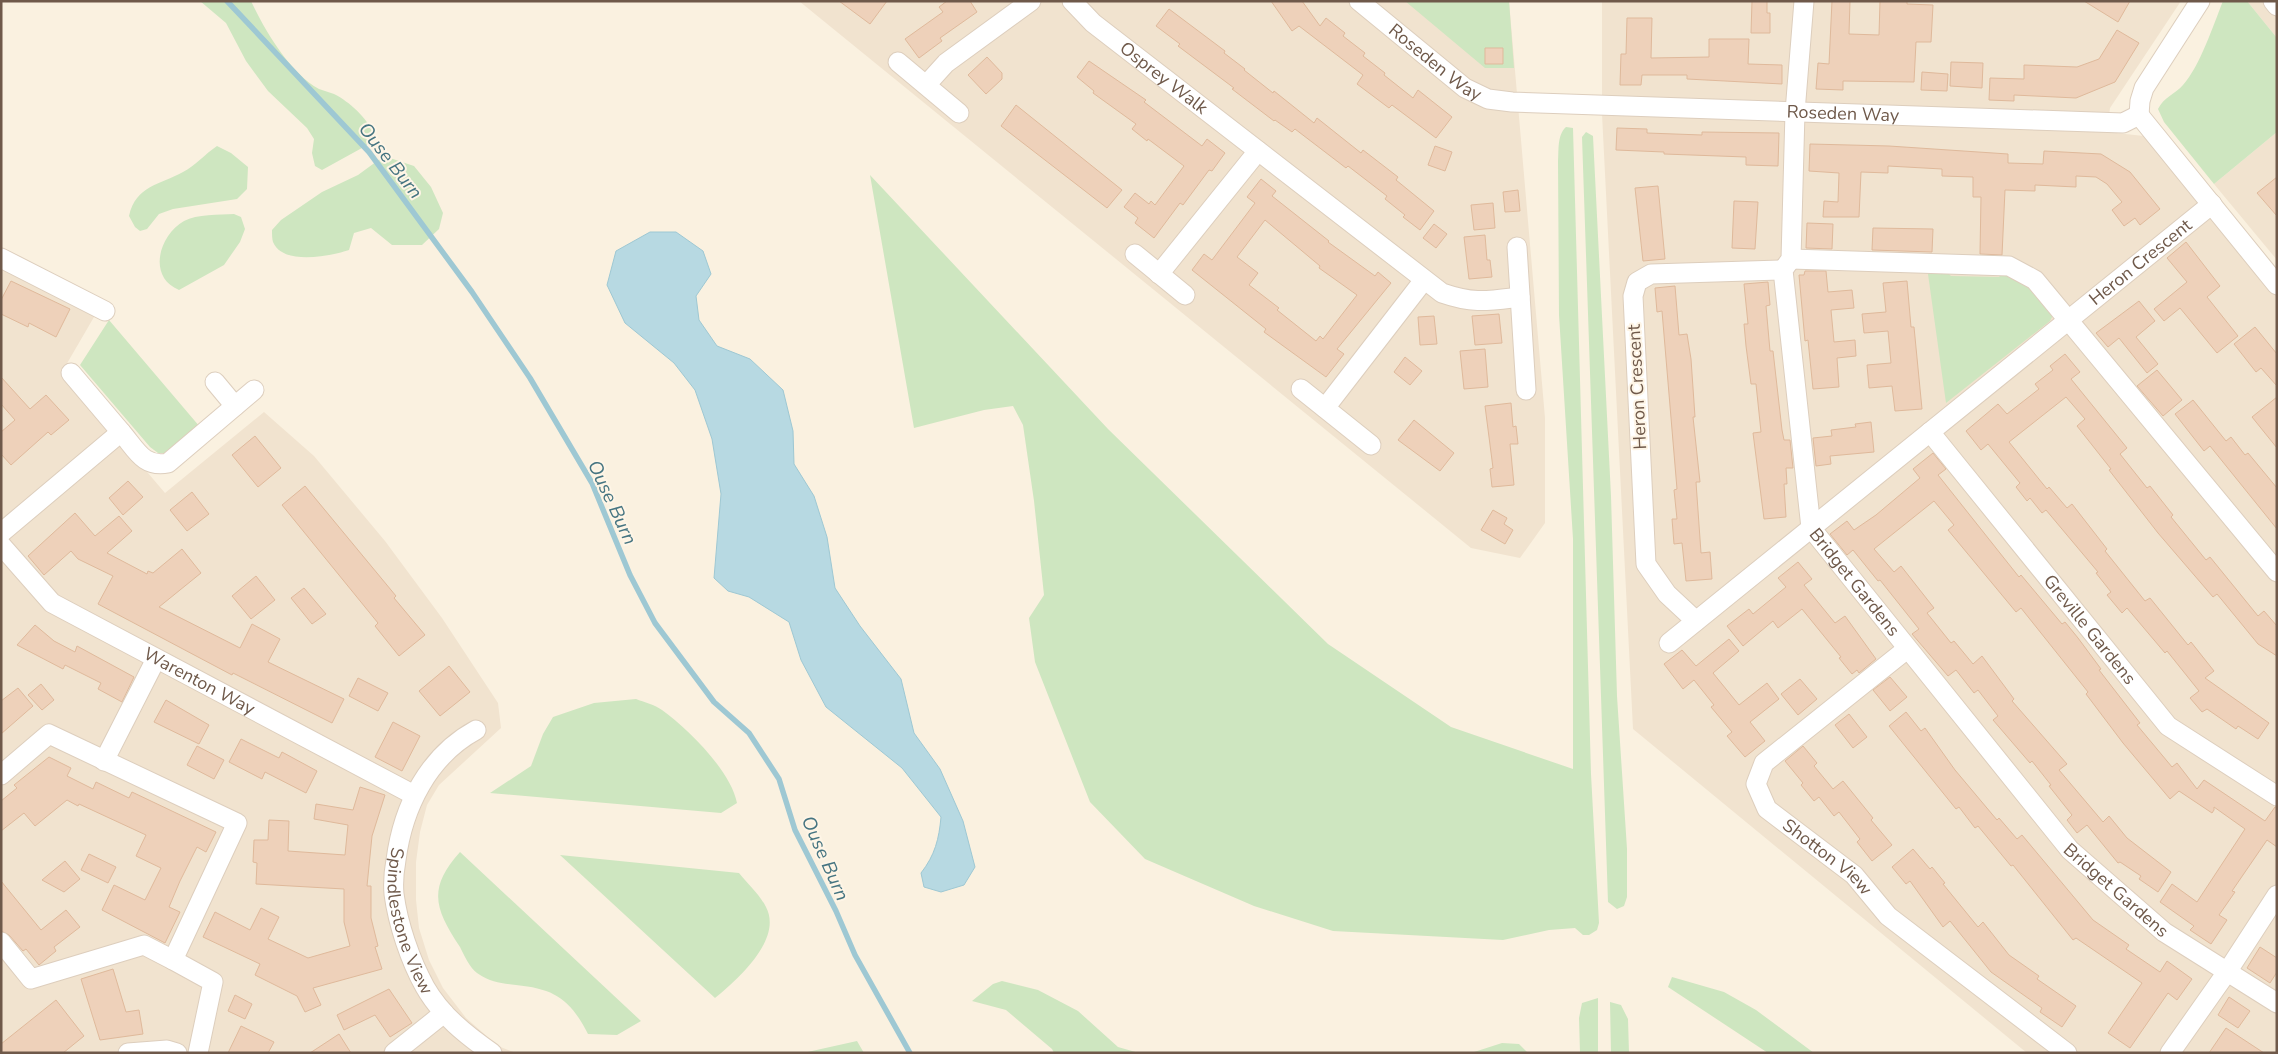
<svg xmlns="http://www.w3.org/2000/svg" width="2278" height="1054" font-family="'Nunito Sans',sans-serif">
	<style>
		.residential { fill: #f1e3cf }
		.green { fill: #cee6c0 }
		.water { fill: #b7d9e2; stroke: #9ec8d3 }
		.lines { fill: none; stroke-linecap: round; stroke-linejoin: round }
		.stream { stroke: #9ec8d3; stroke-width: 5.5 }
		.building { fill: #eed1ba; stroke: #dfb99b; fill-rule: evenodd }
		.minor-casing { stroke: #ddcebd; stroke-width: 21 }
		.minor { stroke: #fff; stroke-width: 19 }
		.labels { text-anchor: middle; stroke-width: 4; stroke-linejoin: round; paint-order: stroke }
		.street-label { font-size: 18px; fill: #6f594a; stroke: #fef5e6 }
		.water-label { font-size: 19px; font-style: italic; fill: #457481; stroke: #fef5e6 }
	</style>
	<rect width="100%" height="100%" fill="#faf1e0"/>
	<!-- residential -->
	<path class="residential" d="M799 1H1509L1545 418V523L1520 558 1471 548Z
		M1602 1H2181L2110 108 2107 132 2153 137 2277 292V1053H2027L1633 729 1602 114Z
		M2247 1H2277V38Z
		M2277 132V260L2214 184Z
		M1 255 101 305 62 372 165 493 264 412 314 456 385 541 442 618 498 703 501 728 439 785 427 805 420 832 416 862V900L419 928 429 960 443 988 466 1018 498 1046 516 1053H1Z"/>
	<!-- green -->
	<path class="green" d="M200 1H251C265 31 290 73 319 89 324 91 329 92 334 94 350 102 367 118 374 134L371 143 322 170 315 166 312 153 314 139 307 128 268 91 246 61 226 23Z
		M1405 1H1509L1514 68H1485Z
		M2223 1H2247L2277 38V132L2214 184 2164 122 2158 109C2164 97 2174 95 2183 85 2200 66 2213 26 2223 1Z
		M1566 127 1573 128 1591 774 1599 923 1597 930 1589 935H1583L1575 928 1549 930 1503 940 1333 931 1254 906 1145 859 1090 802 1035 662 1029 618 1044 595 1034 501 1023 425 1013 406 984 410 914 428 870 175 1108 429 1328 644 1451 727 1573 769V539L1559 315 1558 162C1559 150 1557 135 1566 127Z
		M1586 132 1593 136 1611 496 1617 696 1627 849V897L1624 906 1617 909 1608 902 1582 137Z
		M217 146 231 153 248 167 247 189 237 199 173 209 159 214 147 229 140 231 135 227 129 216C136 185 160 185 183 172 195 166 205 154 217 146Z
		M384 156 414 166 431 187 443 213 439 229 422 245H392L371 228 354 233 349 250C331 256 283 266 273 242 272 239 272 234 272 230L281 220 322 192 358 175Z
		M234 214 241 217 245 229 240 242 224 265 179 290C147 277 159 235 184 221 197 214 219 215 234 214Z
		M1927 267H1942L1951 276 1999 277 2006 269 2035 280 2053 315 2050 321 1946 403Z
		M109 320 200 427 168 453H158L150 447 80 365Z
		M636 699C644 702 655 705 662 710 688 729 731 771 737 803L721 813 490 793 531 766 543 734 553 717 594 703Z
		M460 852 641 1021 617 1035 588 1034C570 999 555 989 516 985 500 983 492 983 477 973 470 968 464 955 460 947 435 909 427 889 460 852Z
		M560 855 739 873C748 884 760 895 766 907 783 939 738 979 715 998Z
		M1672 977 1724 992 1756 1010 1814 1053H1768L1668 987Z
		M1002 981 1038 990 1078 1011 1118 1047 1139 1053H1054L1052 1049 1006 1010 972 1001 993 984Z
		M1598 998V1053H1580L1579 1018 1582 1003Z
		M1610 1002 1621 1005 1628 1019 1629 1053H1611Z
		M857 1041 864 1053H803Z
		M1502 1043 1519 1044 1528 1053H1471Z"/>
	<!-- water -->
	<path class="water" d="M650 232H676L703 251 711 274 696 296 699 320 717 346 750 359 783 390 793 431 794 464 814 496 827 537 835 588 860 626 901 679 914 733 940 769 963 821 975 867 964 885 941 892 924 887 921 873C935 855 939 839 941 817L902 768 826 707 801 660 789 622 749 597 728 591 714 578 721 494 712 439 695 390 674 363 625 323 607 285 616 251Z"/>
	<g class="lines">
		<!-- stream -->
		<path class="stream" d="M227 1 369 152 472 292 530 378 592 483 630 575 655 623 714 702 749 733 779 779 795 830 836 911 855 955 910 1053"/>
	</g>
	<!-- building -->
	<path class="building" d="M839 1H887L870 24Z
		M947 1H970L977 12 940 38 942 41 919 58 905 39 943 12 939 7Z
		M1271 1H1302L1320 26 1326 18 1345 33 1343 36 1365 53 1363 56 1385 73 1384 75 1413 98 1418 90 1452 117 1436 138 1392 105 1389 108 1357 84 1363 75 1299 26 1292 31Z
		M1752 1H1767V13H1770V33H1751Z
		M1832 1H1850L1849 34 1879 35 1880 1H1907V4L1933 5 1931 42H1916L1914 82 1843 81V90L1816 89 1818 63 1829 64Z
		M2084 1H2130L2118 22Z
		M1169 9 1225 51 1224 53 1245 69 1244 70 1273 93 1274 91 1314 123 1317 118 1361 153 1363 150 1398 177 1396 180 1434 211 1420 230 1403 217 1405 215 1385 199 1387 196 1348 166 1346 168 1295 129 1292 132 1275 120 1274 121 1232 89 1234 88 1178 46 1180 44 1156 26Z
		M1627 18H1652L1651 58 1709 57V39H1749L1748 64 1782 65V84L1687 79V75H1642L1641 85H1620L1621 54H1626Z
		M2117 30 2139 43 2115 82 2076 98 2014 95V101L1989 100 1990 78 2024 79V65L2077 67 2099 59Z
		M1485 48H1503V64H1485Z
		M987 57 1002 73V79L986 94 968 75Z
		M1089 61 1146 100 1144 102 1202 146 1207 139 1225 153 1212 171 1209 170 1183 205 1180 203 1154 238 1135 223 1138 218 1124 207 1135 193 1149 204 1151 201 1155 205 1184 166 1148 139 1147 141 1132 129 1136 124 1093 93 1094 91 1077 77Z
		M1951 62 1983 63 1982 88 1950 86Z
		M1922 72 1948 74 1947 91 1921 90Z
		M1016 105 1122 190 1107 208 1001 126Z
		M1617 128 1647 129V133L1702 135V132L1779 133 1778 166 1746 165V157L1664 154V152L1616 150Z
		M1810 144 1889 146 2008 154V163L2043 164 2044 151 2101 154 2130 172 2160 209 2140 225 2135 218 2124 226 2112 210 2122 202 2107 184 2096 177 2076 176V187L2035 185V191L2005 190 2002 255 1980 254 1981 197H1973V177L1942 176V169L1888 166V173L1861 172 1859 217H1823L1824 201 1838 202 1839 173 1809 171Z
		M1435 146 1452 152 1445 171 1428 165Z
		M2277 177V216L2257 193Z
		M1261 179 1276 191 1272 196 1329 241 1328 242 1375 276 1378 272 1391 283 1337 349 1344 354 1326 377 1264 332 1266 329 1192 270 1204 254 1212 260 1255 203 1247 197ZM1265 220 1320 266 1319 268 1357 295 1323 339 1320 336 1316 341 1277 310 1279 308 1249 285 1258 273 1237 257Z
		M1658 186 1665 259 1643 261 1635 188Z
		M1518 190 1520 211 1505 212 1503 192Z
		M1734 201 1758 202 1755 249 1732 248Z
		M1493 203 1495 228 1474 230 1471 205Z
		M1807 223 1833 224 1832 249 1806 248Z
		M1434 224 1447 234 1436 248 1423 238Z
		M1873 228 1933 229 1932 252 1872 250Z
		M1485 235 1487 260H1490L1492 277 1469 279 1464 237Z
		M2186 242 2220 286 2207 297 2238 336 2217 353 2180 308 2164 321 2154 309 2187 282 2167 258Z
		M1805 271H1826L1828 292 1852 290 1854 308 1831 310 1834 342 1855 340 1856 356 1837 358 1839 387 1813 389 1808 340 1805 341 1799 275H1804Z
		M11 281 70 309 56 337 29 323 28 327 1 314V300Z
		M1907 281 1911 327H1914L1922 409 1895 411 1892 386 1869 388 1867 365 1891 363 1888 331 1864 333 1862 314 1886 312 1883 283Z
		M1768 282 1770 305 1766 306 1770 351H1773L1782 430 1784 440H1790L1793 468H1786L1787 484H1784L1786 517 1764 519 1753 433 1761 432 1756 384H1751L1746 346 1744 324H1748L1744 284Z
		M1675 286 1679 335 1687 334 1691 359 1695 417H1693L1700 482H1696L1701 553 1710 552 1712 579 1686 581 1682 543 1674 544 1672 519H1677L1674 490 1677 489 1662 311 1657 312 1655 288Z
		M2139 301 2155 321 2136 337 2158 364 2147 373 2119 338 2108 347 2096 333Z
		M1499 314 1502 343 1475 345 1472 316Z
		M1434 316 1437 344 1420 345 1418 317Z
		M2255 327 2277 354V386L2261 368 2256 372 2234 344Z
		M1485 349 1488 387 1464 389 1460 351Z
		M2065 354 2080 372 2071 379 2127 448 2120 454 2147 488 2150 486 2173 515 2171 517 2206 560 2210 557 2258 616 2264 611 2277 626V656L2258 644 2217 594 2213 597 2158 533 2109 470 2111 469 2077 426 2085 419 2066 397 2009 442 2047 489 2049 487 2067 508 2072 504 2107 549 2105 551 2145 601 2150 598 2188 645 2191 642 2214 671 2205 678 2269 723 2258 739 2238 726 2236 729 2207 709 2202 712 2190 698 2199 691 2167 651 2165 653 2127 608 2122 613 2107 595 2111 592 2096 573 2098 572 2046 510 2042 513 2030 498 2027 501 2016 487 2020 483 1988 444 1981 450 1966 431 1998 404 2007 414 2039 389 2035 384 2053 370 2050 366Z
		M1405 357 1422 371 1410 385 1394 372Z
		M2157 370 2182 400 2163 416 2137 386Z
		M1 377 30 409 46 395 69 420 51 435 48 432 11 465 1 454V432L15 420 1 404Z
		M2277 397V448L2252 417Z
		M2193 400 2226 441 2231 437 2245 455 2248 453 2277 488V529L2210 446 2204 451 2175 414Z
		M1511 403 1513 427 1516 426 1518 444H1510L1514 485 1492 487 1490 469 1493 468 1485 406Z
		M1414 420 1454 453 1440 471 1398 440Z
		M1871 422 1874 452 1830 456 1831 464 1816 466 1813 438 1832 436 1831 430 1856 427 1855 424Z
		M255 436 281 468 258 487 232 455Z
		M1933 453 1946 469 1938 475 2019 577 2021 575 2062 624 2065 622 2078 638 2101 669 2099 670 2140 723 2137 725 2172 767 2177 763 2197 789 2204 780 2265 821 2275 807H2277V847L2267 840 2232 891 2235 892 2219 915 2227 920 2211 944 2190 930 2194 926 2160 902 2172 884 2197 902 2245 829 2214 807V810L2212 813 2179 791 2170 799 2123 743 2086 694 2088 692 2021 608 2016 612 1948 530 1954 525 1934 501 1874 549 1894 572 1901 566 1934 608 1927 613 1951 643 1954 641 1973 664 1982 656 2014 699 2012 701 2067 764 2059 770 2103 822 2109 816 2127 838 2171 872 2158 892 2139 879 2141 876 2120 862 2118 863 2087 825 2077 833 2067 820 2072 815 2049 786 2051 785 2032 761 2030 763 1993 720 1998 716 1978 690 1974 693 1956 670 1948 676 1912 634 1919 629 1880 580 1878 581 1853 550 1847 555 1830 534 1847 521 1854 530 1876 515 1920 478 1913 469Z
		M128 481 143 497 123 515 109 498Z
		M305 486 396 596 394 598 425 635 399 656 375 626 378 623 282 505Z
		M192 492 209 514 187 531 170 510Z
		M1493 510 1507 518 1504 524 1513 530 1505 544 1481 530Z
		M75 513 95 536 119 516 132 531 107 553 147 574 148 571 153 573 182 549 201 573 159 607 240 648 252 624 280 639 268 662 344 699 332 723 233 673 232 675 98 604 113 576 78 559 71 551 44 575 28 556Z
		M1798 562 1812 579 1804 585 1835 623 1845 616 1876 659 1859 673 1857 670 1852 674 1839 658 1841 657 1802 609 1778 628 1773 621 1743 646 1727 626 1749 609 1753 614 1786 587 1778 578Z
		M256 576 275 600 251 619 232 596Z
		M304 588 326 614 312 624 291 598Z
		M35 625 54 641 75 652 77 646 134 677 122 702 98 689 101 683 65 665 63 669 17 645Z
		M1729 639 1739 651 1713 673 1739 705 1767 683 1779 699 1750 722 1765 741 1745 757 1727 736 1732 732 1711 707 1714 705 1694 680 1683 689 1664 664 1682 650 1696 666Z
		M449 666 470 692 440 716 419 691Z
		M1890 677 1907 697 1890 711 1873 690Z
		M358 678 388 693 378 711 349 696Z
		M1800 679 1817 699 1798 715 1781 694Z
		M41 684 54 700 42 710 28 695Z
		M18 688 33 706 1 734V701Z
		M166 700 209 725 199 744 154 722Z
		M1906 712 1921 731 1925 728 1955 770 1997 820 1999 818 2017 839 2022 835 2093 920 2129 945 2126 949 2160 972 2167 961 2192 979 2177 1000 2168 993 2130 1048 2108 1033 2142 983 2076 938 2073 940 2013 865 2011 866 1978 826 1975 828 1959 807 1956 809 1889 726Z
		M1849 714 1867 737 1853 748 1835 725Z
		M393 722 420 736 402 771 375 757Z
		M241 739 279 758 282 752 317 771 306 793 265 772 262 779 229 762Z
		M197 746 224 760 214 779 187 765Z
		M1803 746 1817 763 1814 766 1833 789 1843 781 1873 818 1871 820 1892 845 1872 861 1857 842 1860 839 1839 812 1834 816 1819 797 1814 801 1801 785 1803 783 1785 761Z
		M49 757 71 768 67 776 93 789 96 782 129 798 132 792 216 832 206 852 197 847 180 881 169 907 180 912 165 943 102 910 114 885 145 900 161 868 136 856 146 835 79 804 78 806 67 800 35 826 24 813 1 831V801L17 788 14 785Z
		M360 787 385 795 372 836 367 886H371V918L378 946 375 947 382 969 313 988 321 1005 305 1012 297 996 255 975 260 964 203 937 215 912 250 930 261 908 279 917 268 939 308 958 350 946 344 922V889L256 884 257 863 253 862 254 840H268L269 820 289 821 288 851 345 855 348 825 314 819 316 804 353 810Z
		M1913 849 1930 869 1932 867 1945 883 1943 884 1978 927 1983 922 2009 955 2039 976 2037 979 2076 1006 2062 1027 2040 1012 2042 1008 1991 972 1950 921 1943 927 1910 881 1906 884 1892 867Z
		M89 854 116 867 108 883 81 870Z
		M65 861 80 879 64 892 42 880Z
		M1 881 41 930 66 910 80 927 54 947 56 951 39 965 26 949 23 951 9 935 1 931Z
		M2260 947 2277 958V972L2270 983 2247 968Z
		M113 969 126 1012 139 1010 143 1034 100 1040 81 979Z
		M389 989 412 1023 390 1037 375 1015 344 1030 337 1015Z
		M235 995 252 1004 245 1019 228 1011Z
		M2229 997 2250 1011 2238 1028 2218 1015Z
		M56 1000 84 1036 63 1053H1V1044Z
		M241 1026 274 1042 268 1053H228Z
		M2226 1028 2264 1053H2209Z
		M339 1034 351 1053H310Z"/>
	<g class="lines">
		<defs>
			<g id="minor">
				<path id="s1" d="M1072 1 1093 23 1442 293C1474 304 1487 301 1520 297"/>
				<path id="s2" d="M1359 1 1465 88 1488 99 1512 102 2123 123 2139 115"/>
				<path id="s3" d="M1804 1 1795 112 1791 259 1783 270 1811 528 2070 850 2164 932 2277 1003"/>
				<path d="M2273 1 2277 6"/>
				<path d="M898 62 959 113"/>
				<path d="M927 84 946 63 1031 1"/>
				<path d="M2139 115 2277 285"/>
				<path d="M2139 115 2140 101 2144 88 2200 1"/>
				<path d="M1517 247 1526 390"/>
				<path d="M1135 254 1185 295"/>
				<path d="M1 258 105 311"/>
				<path d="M1791 259 2009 266 2035 280 2277 572"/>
				<path d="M1159 274 1258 151"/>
				<path d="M71 373 121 432"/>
				<path d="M215 382 235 406"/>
				<path d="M1301 389 1371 445"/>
				<path d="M1325 408 1424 280"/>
				<path id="s4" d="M1930 432 2168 726 2277 796"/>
				<path d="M1 533 121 432C136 449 143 468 168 463L254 390"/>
				<path id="s5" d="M1 545 52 603 414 795"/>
				<path d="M1696 621 1667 594 1646 564 1633 296 1637 282 1651 274 1783 270"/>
				<path id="s6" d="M1669 643 2212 204"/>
				<path id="s7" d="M1907 649 1764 763 1756 784 1767 809 1854 875 1888 916 2067 1053"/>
				<path id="s8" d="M476 730C428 756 403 807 396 860 394 871 393 883 394 894 398 924 410 960 425 987 441 1015 466 1035 492 1053"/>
				<path d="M104 761 156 659"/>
				<path d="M1 775 49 734 237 823 173 960 144 945 31 979 1 942"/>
				<path d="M173 960 213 982 198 1053"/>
				<path d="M128 1053 167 1050 177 1053"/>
				<path d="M394 1053 444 1013"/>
				<path d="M2170 1053 2227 972 2277 895"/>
			</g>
		</defs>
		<!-- minor casing -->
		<use href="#minor" class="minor-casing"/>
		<!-- minor -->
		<use href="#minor" class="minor"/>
	</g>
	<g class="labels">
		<!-- street labels -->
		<g class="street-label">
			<text dy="6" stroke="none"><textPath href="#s2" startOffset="98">Roseden Way</textPath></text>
			<text dy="6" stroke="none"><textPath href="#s1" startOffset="120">Osprey Walk</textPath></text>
			<text dy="6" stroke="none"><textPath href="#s2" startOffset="518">Roseden Way</textPath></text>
			<text dy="6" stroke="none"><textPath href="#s6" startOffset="606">Heron Crescent</textPath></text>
			<text transform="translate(1637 387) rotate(-93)" y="6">Heron Crescent</text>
			<text dy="6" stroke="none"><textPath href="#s3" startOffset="601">Bridget Gardens</textPath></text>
			<text dy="6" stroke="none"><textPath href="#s4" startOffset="254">Greville Gardens</textPath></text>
			<text dy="6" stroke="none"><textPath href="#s5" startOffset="244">Warenton Way</textPath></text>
			<text dy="6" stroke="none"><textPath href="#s7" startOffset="310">Shotton View</textPath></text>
			<text dy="6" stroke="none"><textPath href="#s3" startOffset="1006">Bridget Gardens</textPath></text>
			<text dy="6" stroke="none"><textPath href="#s8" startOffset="222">Spindlestone View</textPath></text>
		</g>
		<!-- water labels -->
		<g class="water-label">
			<text transform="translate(391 160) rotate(52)" y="7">Ouse Burn</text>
			<text transform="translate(613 502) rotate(65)" y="7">Ouse Burn</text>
			<text transform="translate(826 858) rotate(66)" y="7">Ouse Burn</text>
		</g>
	</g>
	<!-- border -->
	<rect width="2278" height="1054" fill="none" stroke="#6f594a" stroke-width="5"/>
</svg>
